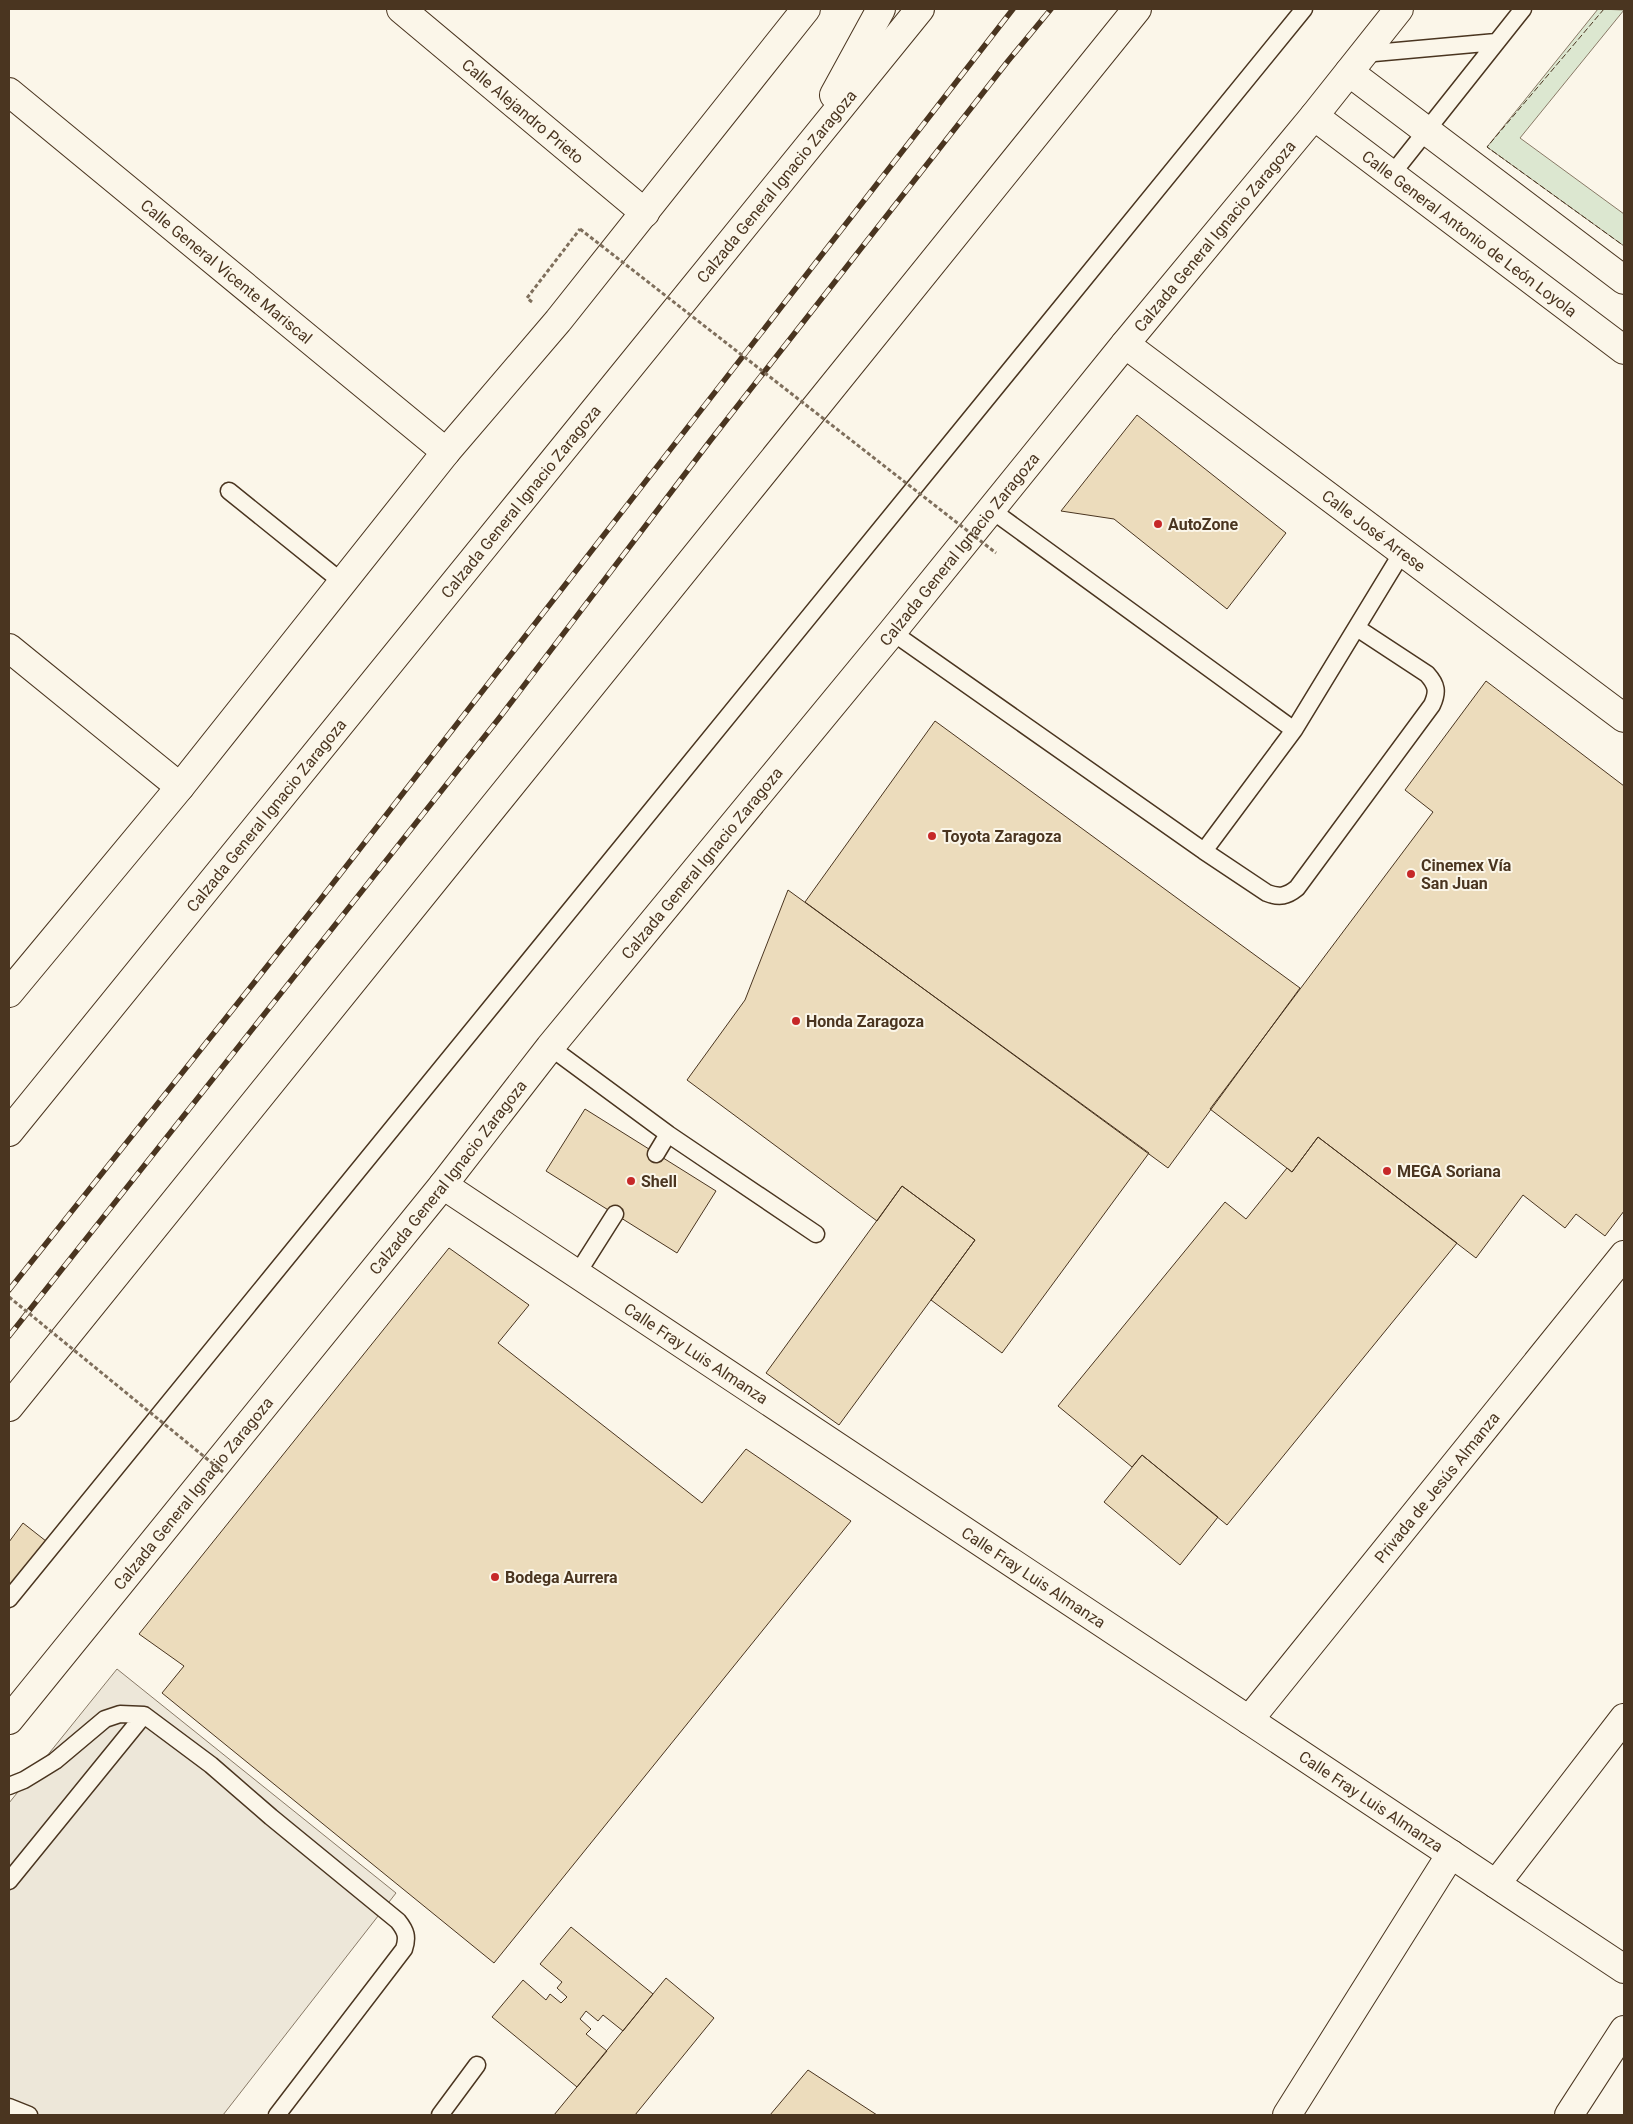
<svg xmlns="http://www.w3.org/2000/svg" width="1633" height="2124" font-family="Roboto,sans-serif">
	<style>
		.green { fill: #dce7d0; stroke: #887966 }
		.parking { fill: #ede7d9; stroke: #887966 }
		.building { fill: #ecdcbc; stroke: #4a3520 }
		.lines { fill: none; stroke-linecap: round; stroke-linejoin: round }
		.service-casing { stroke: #4a3520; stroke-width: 19 }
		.minor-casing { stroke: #4a3520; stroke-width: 30 }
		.tertiary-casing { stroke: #4a3520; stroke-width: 30 }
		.secondary-casing { stroke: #4a3520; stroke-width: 30 }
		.motorway-casing { stroke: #4a3520; stroke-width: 30 }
		.path { stroke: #7f6f5c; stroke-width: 3; stroke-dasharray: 4 2.5; stroke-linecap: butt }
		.service { stroke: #fbf6e9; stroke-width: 16 }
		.minor { stroke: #fbf6e9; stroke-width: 28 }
		.tertiary { stroke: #fbf6e9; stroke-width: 28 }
		.secondary { stroke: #fbf6e9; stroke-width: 28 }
		.motorway { stroke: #fbf6e9; stroke-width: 28 }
		.rail-casing { stroke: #4a3520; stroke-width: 5.5 }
		.rail { stroke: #fbf6e9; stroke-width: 4; stroke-dasharray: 11; stroke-linecap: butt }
		.path-bridge { stroke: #7f6f5c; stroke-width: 3; stroke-dasharray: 4 2.5; stroke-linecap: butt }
		.fence { stroke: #4a3520; stroke-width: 1; stroke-dasharray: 6 2.5; stroke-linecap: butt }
		.poi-dot { fill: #c62828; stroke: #fbf6e9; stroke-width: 2 }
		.labels { text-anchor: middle; stroke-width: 4; stroke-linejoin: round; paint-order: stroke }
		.street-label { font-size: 16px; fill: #4a3520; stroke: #fbf6e9 }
		.poi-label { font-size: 16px; font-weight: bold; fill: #4a3520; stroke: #fbf6e9; text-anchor: start }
	</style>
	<rect width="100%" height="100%" fill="#fbf6e9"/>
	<!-- green -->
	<path class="green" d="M1598 9 1624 10 1520 138 1624 214V246L1487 147Z"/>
	<!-- parking -->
	<path class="parking" d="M117 1669 396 1893 223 2115H9V1803Z"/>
	<!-- building -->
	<path class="building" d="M1137 415 1286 533 1227 609 1114 519 1061 511Z
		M1486 681 1624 786V1211L1605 1236 1576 1214 1565 1228 1523 1195 1476 1258 1318 1137 1292 1172 1210 1109 1433 812 1405 790Z
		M935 721 1300 988 1168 1168 805 902Z
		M788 890 1149 1153 1002 1353 931 1300 975 1240 902 1186 877 1221 687 1080 745 1000Z
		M585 1109 716 1191 677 1253 546 1171Z
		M1318 1137 1457 1243 1227 1525 1142 1455 1132 1467 1058 1406 1225 1202 1246 1219 1287 1168 1292 1172Z
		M902 1186 975 1240 839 1425 766 1373Z
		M449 1248 529 1305 498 1343 702 1503 746 1449 851 1521 494 1963 162 1693 184 1666 139 1634Z
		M1142 1455 1218 1517 1180 1565 1104 1502Z
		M23 1523 51 1545 9 1598V1542Z
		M571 1927 653 1994 623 2031 603 2015 598 2021 586 2011 580 2019 591 2029 586 2034 607 2051 577 2087 492 2017 523 1980 546 2000 550 1994 561 2003 567 1997 557 1988 562 1982 540 1964Z
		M666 1978 714 2018 635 2115H554Z
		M808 2070 877 2115H770Z"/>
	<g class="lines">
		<defs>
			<path id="service" d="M1363 54 1496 42
				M1392 174 1523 9
				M229 491 342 582
				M990 509 1294 730
				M892 632 1204 851 1267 893C1280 898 1287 896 1297 888L1432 705C1438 692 1437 685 1427 674L1357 628
				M1204 851 1294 730 1403 551
				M550 1047 668 1134 656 1154
				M668 1134 816 1234
				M577 1274 615 1214
				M9 1599 1304 9
				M9 1786 24 1780 55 1761 105 1719 120 1714 144 1715
				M9 1881 144 1715 211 1765 271 1817 398 1921C406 1931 408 1937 404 1949L277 2115
				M9 2107 29 2115
				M440 2115 477 2065"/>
			<g id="minor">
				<path id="s1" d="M401 9 645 213"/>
				<path id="s2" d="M9 92 446 452"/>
				<path id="s3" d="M1125 344 1624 718"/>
				<path d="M9 648 180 787"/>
				<path id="s4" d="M443 1185 1624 1969"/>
				<path id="s5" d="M1249 1720 1624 1255"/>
				<path d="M1496 1884 1624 1718"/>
				<path d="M1287 2115 1451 1854"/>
				<path d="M1569 2115 1624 2030"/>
			</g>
			<g id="tertiary">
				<path d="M1349 72 1624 280"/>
				<path id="s6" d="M1314 116 1624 350"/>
			</g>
			<g id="secondary">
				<path d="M9 993 180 787 446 452 558 321 806 9"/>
				<path id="s7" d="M9 1720 443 1185 550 1047 892 632 1125 344 1314 116 1399 9"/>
			</g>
			<g id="motorway">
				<path d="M834 95 881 9"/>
				<path id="s8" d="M9 1132 920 9"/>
				<path d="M9 1407 1137 9"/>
			</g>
		</defs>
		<!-- service casing -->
		<use href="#service" class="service-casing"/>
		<!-- minor casing -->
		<use href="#minor" class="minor-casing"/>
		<!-- tertiary casing -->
		<use href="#tertiary" class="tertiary-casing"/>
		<!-- secondary casing -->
		<use href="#secondary" class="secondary-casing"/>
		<!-- motorway casing -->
		<use href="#motorway" class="motorway-casing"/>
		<!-- path -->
		<path class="path" d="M532 302 527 298 580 229"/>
		<!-- service -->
		<use href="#service" class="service"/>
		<!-- minor -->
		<use href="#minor" class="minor"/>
		<!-- tertiary -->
		<use href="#tertiary" class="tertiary"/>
		<!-- secondary -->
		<use href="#secondary" class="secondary"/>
		<!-- motorway -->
		<use href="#motorway" class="motorway"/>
		<defs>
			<path id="rail" d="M9 1290 320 900 1013 9
				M9 1336 500 717 710 441 1008 61 1051 9"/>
		</defs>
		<!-- rail casing -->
		<use href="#rail" class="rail-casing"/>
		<!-- rail -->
		<use href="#rail" class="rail"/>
		<!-- path-bridge -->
		<path class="path-bridge" d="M580 229 996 553
			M9 1297 223 1472"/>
		<!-- fence -->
		<path class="fence" d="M1604 9 1487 147 1624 246"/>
	</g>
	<!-- markers -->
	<g class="poi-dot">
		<circle cx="1158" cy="524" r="5"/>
		<circle cx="932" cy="836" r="5"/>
		<circle cx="1411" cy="874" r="5"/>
		<circle cx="796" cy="1021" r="5"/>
		<circle cx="1387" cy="1171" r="5"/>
		<circle cx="631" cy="1181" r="5"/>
		<circle cx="495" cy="1577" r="5"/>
	</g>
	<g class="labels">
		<!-- street labels -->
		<g class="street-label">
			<text dy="6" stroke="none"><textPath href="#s1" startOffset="159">Calle Alejandro Prieto</textPath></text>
			<text dy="6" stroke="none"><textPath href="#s8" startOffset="1218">Calzada General Ignacio Zaragoza</textPath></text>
			<text dy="6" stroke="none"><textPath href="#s6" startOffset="195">Calle General Antonio de León Loyola</textPath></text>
			<text dy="6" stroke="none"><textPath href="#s7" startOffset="1912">Calzada General Ignacio Zaragoza</textPath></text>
			<text dy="6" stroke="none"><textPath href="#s2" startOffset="282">Calle General Vicente Mariscal</textPath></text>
			<text dy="6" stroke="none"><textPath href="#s8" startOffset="812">Calzada General Ignacio Zaragoza</textPath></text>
			<text dy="6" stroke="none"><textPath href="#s3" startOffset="311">Calle José Arrese</textPath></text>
			<text dy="6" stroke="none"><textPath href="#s7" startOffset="1508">Calzada General Ignacio Zaragoza</textPath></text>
			<text dy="6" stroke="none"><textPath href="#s8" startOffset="408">Calzada General Ignacio Zaragoza</textPath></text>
			<text dy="6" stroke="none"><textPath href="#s7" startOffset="1102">Calzada General Ignacio Zaragoza</textPath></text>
			<text dy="6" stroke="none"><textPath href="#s7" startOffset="698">Calzada General Ignacio Zaragoza</textPath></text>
			<text dy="6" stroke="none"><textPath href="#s4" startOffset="304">Calle Fray Luis Almanza</textPath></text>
			<text dy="6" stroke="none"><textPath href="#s5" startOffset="299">Privada de Jesús Almanza</textPath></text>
			<text dy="6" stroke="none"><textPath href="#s7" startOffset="292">Calzada General Ignacio Zaragoza</textPath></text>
			<text dy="6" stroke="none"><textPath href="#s4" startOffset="709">Calle Fray Luis Almanza</textPath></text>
			<text dy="6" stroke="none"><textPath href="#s4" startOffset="1114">Calle Fray Luis Almanza</textPath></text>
		</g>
		<!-- poi labels -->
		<g class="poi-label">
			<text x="1168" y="530">AutoZone</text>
			<text x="942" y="842">Toyota Zaragoza</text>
			<text x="1421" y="871">Cinemex Vía<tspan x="1421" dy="18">San Juan</tspan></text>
			<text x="806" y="1027">Honda Zaragoza</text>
			<text x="1397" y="1177">MEGA Soriana</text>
			<text x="641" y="1187">Shell</text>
			<text x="505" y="1583">Bodega Aurrera</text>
		</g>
	</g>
	<!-- border -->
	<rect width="1633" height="2124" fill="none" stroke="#4a3520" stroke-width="20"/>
</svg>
